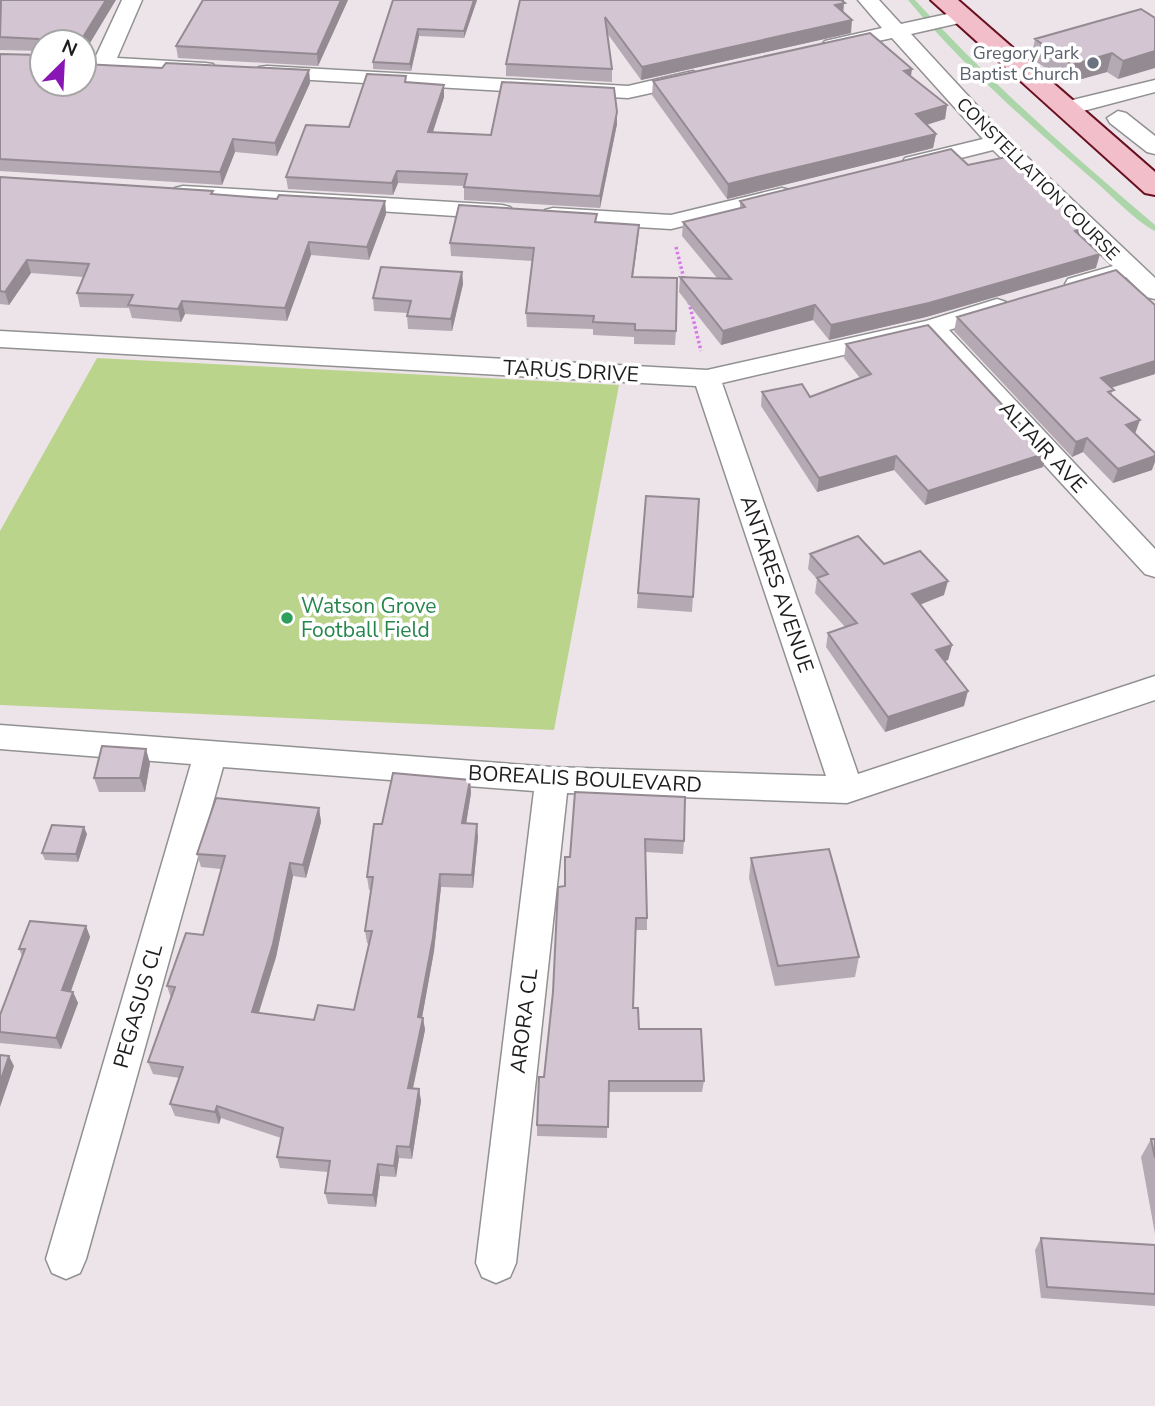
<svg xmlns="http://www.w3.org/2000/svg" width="1155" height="1406" font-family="'Nunito Sans',sans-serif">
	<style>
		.pitch { fill: #bbd48b }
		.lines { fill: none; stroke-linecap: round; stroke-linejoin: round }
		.stream { fill: #acd6a9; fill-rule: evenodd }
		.street-casing { stroke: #919191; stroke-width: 3 }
		.secondary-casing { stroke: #68101f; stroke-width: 4 }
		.path { stroke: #d778ea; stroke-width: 3.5; stroke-dasharray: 2.5 2.5; stroke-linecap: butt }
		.street { fill: #fff; fill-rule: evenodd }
		.secondary { fill: #f2bec9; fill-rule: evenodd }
		.wall { fill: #b5a9b4 }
		.shaded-wall { fill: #948a92 }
		.building { fill: #d3c5d1; stroke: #948a92; stroke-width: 2 }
		.worship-dot { fill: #6b7280; stroke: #fff; stroke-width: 2.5 }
		.leisure-dot { fill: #2e9e5b; stroke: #fff; stroke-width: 2.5 }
		.labels { text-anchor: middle; stroke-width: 7; stroke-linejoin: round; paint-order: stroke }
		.far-worship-label { font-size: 18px; fill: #5b616d; stroke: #fff; text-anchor: end }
		.far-street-label { font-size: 18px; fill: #1d1d1d; stroke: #fff }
		.street-label { font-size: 21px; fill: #1d1d1d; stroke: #fff }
		.leisure-label { font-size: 21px; fill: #27864d; stroke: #fff; text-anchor: start }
	</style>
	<rect width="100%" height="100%" fill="#ede4ea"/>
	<!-- pitch -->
	<path class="pitch" d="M97 358 619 385 554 730 0 705V531Z"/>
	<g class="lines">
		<!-- stream -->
		<path class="stream" d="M908 0H915C989 81 1071 154 1155 225V231C1138 223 1113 197 1097 183 1031 126 964 67 908 0Z"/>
		<defs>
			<path id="street" d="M122 0H142L117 58 205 63 213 64 216 69 213 74 84 68V56H96Z
				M858 0H879L901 24 961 11 968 13 971 17 968 21 911 34 1006 137 1155 278V299L1146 297 1126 277 1077 291 1068 289 1065 284 1068 279 1113 266 993 150 913 170 905 168 902 163 905 158 983 139 892 38 832 51 825 49 822 45 825 41 882 28Z
				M267 66 628 86 693 71 704 77 701 82 628 98 259 77 256 72 259 67Z
				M1155 80V92L1064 116 1053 109 1056 104Z
				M1118 111 1126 113 1155 136V154L1147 152 1110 123 1107 118Z
				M183 186 502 205 510 207 514 212 510 217 502 219 175 198 171 193 175 188Z
				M782 188 790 190 794 195 790 200 671 229 553 222 545 220 541 215 545 210 553 208 671 215Z
				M997 299 1006 302 1010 307 1006 312 949 330 1155 549V577L1145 574 926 336 722 383 858 774 1155 676V700L847 803 567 793 516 1263 510 1277 496 1283 482 1277 476 1263 534 791 223 767 86 1259 80 1273 66 1279 52 1273 46 1259 191 764 0 749V725L552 767 826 776 696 386 0 347V331L707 370 926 321Z"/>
			<path id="secondary" d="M931 0H958L1155 172V195L1145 193Z"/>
		</defs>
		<!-- street casing -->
		<use href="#street" class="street-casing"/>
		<!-- secondary casing -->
		<use href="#secondary" class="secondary-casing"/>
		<!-- path -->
		<path class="path" d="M676 247 685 283
			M689 302 701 351"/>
		<!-- street -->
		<use href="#street" class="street"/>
		<!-- secondary -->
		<use href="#secondary" class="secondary"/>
	</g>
	<!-- wall -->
	<path class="wall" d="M203 0H348L318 66 178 58 176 46Z
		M393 0H477L464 38 419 36 411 71 373 69V62Z
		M520 0 844 2 843 13 851 33 641 80 607 33 612 69V82L506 76V64Z
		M0 1 42 42 87 64 162 68 309 70 310 83 277 156 235 152 222 185 0 171V54L41 55 40 51 0 50Z
		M1155 18 1118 79 1107 72 1067 83 1031 58 1035 39Z
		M911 76 947 105 945 119 926 125 936 134 933 148 727 199 652 95 653 81Z
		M406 83 444 85V97L433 132 491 135 617 112V124L600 208 464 200V186L398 183 393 195 288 189 286 177Z
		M968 165 1085 228 1082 238 1096 268 926 317 829 340 813 320 721 345 679 292 680 277 717 278 682 236 683 222 740 208V201Z
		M0 177 213 191V194L277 199 385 201 386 214 369 260 311 255 287 321 185 314 181 322 132 318 129 308 80 307 77 293 83 277 31 273 9 305 0 304Z
		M597 214 596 222 639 225 638 238 633 277 676 331 675 345 634 344V337L593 335V329L527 327 526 313 533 261 451 256 450 243Z
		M462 272 463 284 452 331 408 329 407 316 408 313 374 311 373 298Z
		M1155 305V374L1111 388 1112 395 1135 434 1152 470 1113 483 1083 452 1072 457 954 331 957 317Z
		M846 344 1047 453 1043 467 925 505 894 470 817 492 761 406 762 392 810 397 860 378 844 358Z
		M699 499 692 612 637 608 638 593Z
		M810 554 884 564 944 595 920 605 952 645 948 660 945 661 964 706 885 732 826 647 828 633 845 627 815 593 817 579 808 569Z
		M150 763 145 792H99L94 778Z
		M470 780 471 793 466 823 478 837 473 888 441 887 434 951 422 1017 423 1018 425 1030 413 1089H419L421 1101 412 1159 399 1158 396 1177 380 1176 376 1207 328 1204 325 1193 328 1172 280 1168 277 1157 281 1138 221 1118 219 1124 175 1116 170 1104 180 1078 153 1074 148 1062 171 998 167 986 203 935 221 869 201 867 197 854 319 808 321 822 306 878 293 876 276 957 259 1013 314 1020 354 1010 369 944 367 943 365 931 371 890H369L367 877 382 824Z
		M575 792 684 841 683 854 645 852 647 918V930H635L633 1008 639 1029 704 1081 702 1092H608L607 1138 537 1136V1125L544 1077 565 886 570 857Z
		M87 834 78 862 45 860 42 853Z
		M751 858 859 957 855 977 775 986 749 878Z
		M86 926 90 937 71 991 73 992 78 1003 61 1049 0 1043V1015L22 956 19 949Z
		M1151 1139H1155V1234L1141 1157Z
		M1041 1238 1155 1245V1306L1041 1298 1035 1250Z"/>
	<!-- shaded-wall -->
	<path class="shaded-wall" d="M106 0H116L84 53V42H80Z
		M341 0H348L318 66 317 54Z
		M474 0H477L464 38V31Z
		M840 0H844L843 16 835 5Z
		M852 20 851 33 641 80 642 67Z
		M418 29 419 36 411 71 410 64Z
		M1155 51V68L1118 79 1123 61Z
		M1112 53 1107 72 1067 83 1072 65Z
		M912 69 910 83 904 71Z
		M309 70 310 83 277 156 275 143Z
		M444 85V97L429 144 428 132Z
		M947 105 945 119 913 129 916 114Z
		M617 112V124L600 208V196Z
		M936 134 933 148 727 199 728 184Z
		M233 139 235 152 222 185 220 172Z
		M397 171 398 183 393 195 392 183Z
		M385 201 386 214 369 260 367 247Z
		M639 225 638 238 631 290 632 277Z
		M1085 228 1081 242 1075 231Z
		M309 242 311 255 287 321 285 308Z
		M1100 254 1096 268 926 317 829 340 831 325Z
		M27 260 31 273 9 305 5 292Z
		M462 272 463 284 452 331 451 319Z
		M182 301 185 314 181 322 178 309Z
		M815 305 813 320 721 345 723 331Z
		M1155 361V374L1097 392 1101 378Z
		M1140 420 1135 434 1126 425Z
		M1087 438 1083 452 1072 457 1076 442Z
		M1047 453 1043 467 925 505 928 491Z
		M896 456 894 470 817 492 819 478Z
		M1155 456V462L1152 470 1113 483 1118 469Z
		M948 581 944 595 908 609 912 594Z
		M952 645 948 660 933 665 936 650Z
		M968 691 964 706 885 732 888 717Z
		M146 749 150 763 145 792 140 778Z
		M470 780 471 793 464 837 462 823Z
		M319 808 321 822 306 878 303 865Z
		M477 824 478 837 473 888 472 875Z
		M84 827 87 834 78 862 76 854Z
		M290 863 293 876 276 957 255 1024 252 1012Z
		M440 874 441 887 434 951 420 1029 418 1017Z
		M86 926 90 937 67 1002 62 990Z
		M73 992 78 1003 61 1049 56 1038Z
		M423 1018 425 1030 410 1101 408 1088Z
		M9 1056 14 1066 0 1107V1082Z
		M419 1089 421 1101 412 1159 410 1147Z
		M217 1106 221 1118 219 1124 215 1112Z
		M397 1146 399 1158 396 1177 394 1166Z
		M378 1164 380 1176 376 1207 373 1195Z"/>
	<!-- building -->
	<path class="building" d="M1 0H106L80 42H42V84H84V64L162 68 166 63 309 70 275 143 233 139 220 172 0 159V54L41 55 39 39 0 37Z
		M203 0H341L317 54 176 46Z
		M393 0H474L464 31 418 29 410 64 373 62Z
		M520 0H841L845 3 835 5 852 20 642 67 605 17 612 69 506 64Z
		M1141 9 1155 18V51L1123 61 1112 53 1072 65 1035 39Z
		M870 33 912 69 904 71 947 105 916 114 936 134 728 184 653 81Z
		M367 74 406 76 405 82 444 85 428 132 491 135 502 82 614 88 617 112 600 196 464 187 467 174 397 171 392 183 286 177 306 125 349 127Z
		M951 149 968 165 1011 156 1085 228 1075 231 1100 254 929 303 831 325 815 305 723 331 680 277 731 279 683 222 745 207 740 201Z
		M0 177 213 191 211 194 277 199 279 195 385 201 367 247 309 242 285 308 182 301 178 309 128 305 133 295 77 293 89 264 27 260 5 292 0 291Z
		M459 205 597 214 595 222 639 225 632 277 677 278 676 331 635 330V324L593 322 594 316 526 313 534 248 450 243Z
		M381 267 462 272 451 319 407 316 411 301 373 298Z
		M1116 270 1155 305V361L1101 378 1114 390 1108 392 1140 420 1126 425 1155 453V456L1118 469 1087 438 1076 442 957 317Z
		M928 325 1047 453 928 491 896 456 819 478 762 392 802 384 810 397 871 374 846 344Z
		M646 496 699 499 693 597 638 593Z
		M858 536 884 564 920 551 948 581 912 594 952 645 936 650 968 691 888 717 828 633 857 623 817 578 828 574 810 554Z
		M102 746 146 749 140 778H94Z
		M393 773 470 780 462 823 477 824 472 875 440 874 433 938 418 1017 423 1018 408 1088 419 1089 410 1147 397 1146 394 1166 378 1164 373 1195 325 1193 330 1161 277 1157 283 1128 217 1106 215 1112 170 1104 183 1067 148 1062 175 987 167 986 186 933 203 935 225 856 197 854 216 798 319 808 303 865 290 863 273 944 252 1012 314 1020 318 1005 354 1010 372 931H365L373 877H367L374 824H382Z
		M575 792 685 797 684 841 645 839 647 918H636L633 1008H638L639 1029H701L704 1081H609L608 1127 537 1125 539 1077H544L553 992 558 887 565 886V857H570Z
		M52 825 84 827 76 854 42 853Z
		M829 849 859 957 778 966 751 858Z
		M30 921 86 926 62 990 73 992 56 1038 0 1032V1015L25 949H19Z
		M0 1055 9 1056 0 1082Z
		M1151 1139H1155V1158Z
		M1041 1238 1155 1245V1294L1047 1287Z"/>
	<!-- markers -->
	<circle class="worship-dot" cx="1093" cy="63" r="7"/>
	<circle class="leisure-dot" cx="287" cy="618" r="7"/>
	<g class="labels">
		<!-- far-worship labels -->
		<g class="far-worship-label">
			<text x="1079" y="59">Gregory Park<tspan x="1079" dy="21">Baptist Church</tspan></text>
		</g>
		<!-- far-street labels -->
		<g class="far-street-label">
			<text transform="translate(1038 179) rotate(45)" y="6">CONSTELLATION COURSE</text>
		</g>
		<!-- street labels -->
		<g class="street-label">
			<text transform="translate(571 371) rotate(3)" y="7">TARUS DRIVE</text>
			<text transform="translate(1043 447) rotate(47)" y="7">ALTAIR AVE</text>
			<text transform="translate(777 584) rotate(71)" y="7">ANTARES AVENUE</text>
			<text transform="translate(585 779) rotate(3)" y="7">BOREALIS BOULEVARD</text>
			<text transform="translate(138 1006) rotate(-74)" y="7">PEGASUS CL</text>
			<text transform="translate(524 1021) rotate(-83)" y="7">ARORA CL</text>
		</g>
		<!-- leisure labels -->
		<g class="leisure-label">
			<text x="301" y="613">Watson Grove<tspan x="301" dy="24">Football Field</tspan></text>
		</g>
	</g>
	<!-- north arrow -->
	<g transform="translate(63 63) rotate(24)"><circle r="33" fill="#ffffff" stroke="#a5a5a5" stroke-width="2"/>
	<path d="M0-5L12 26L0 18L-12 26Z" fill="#8915b5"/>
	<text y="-10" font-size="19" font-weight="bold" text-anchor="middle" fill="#1d1d1d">N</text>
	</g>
</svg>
